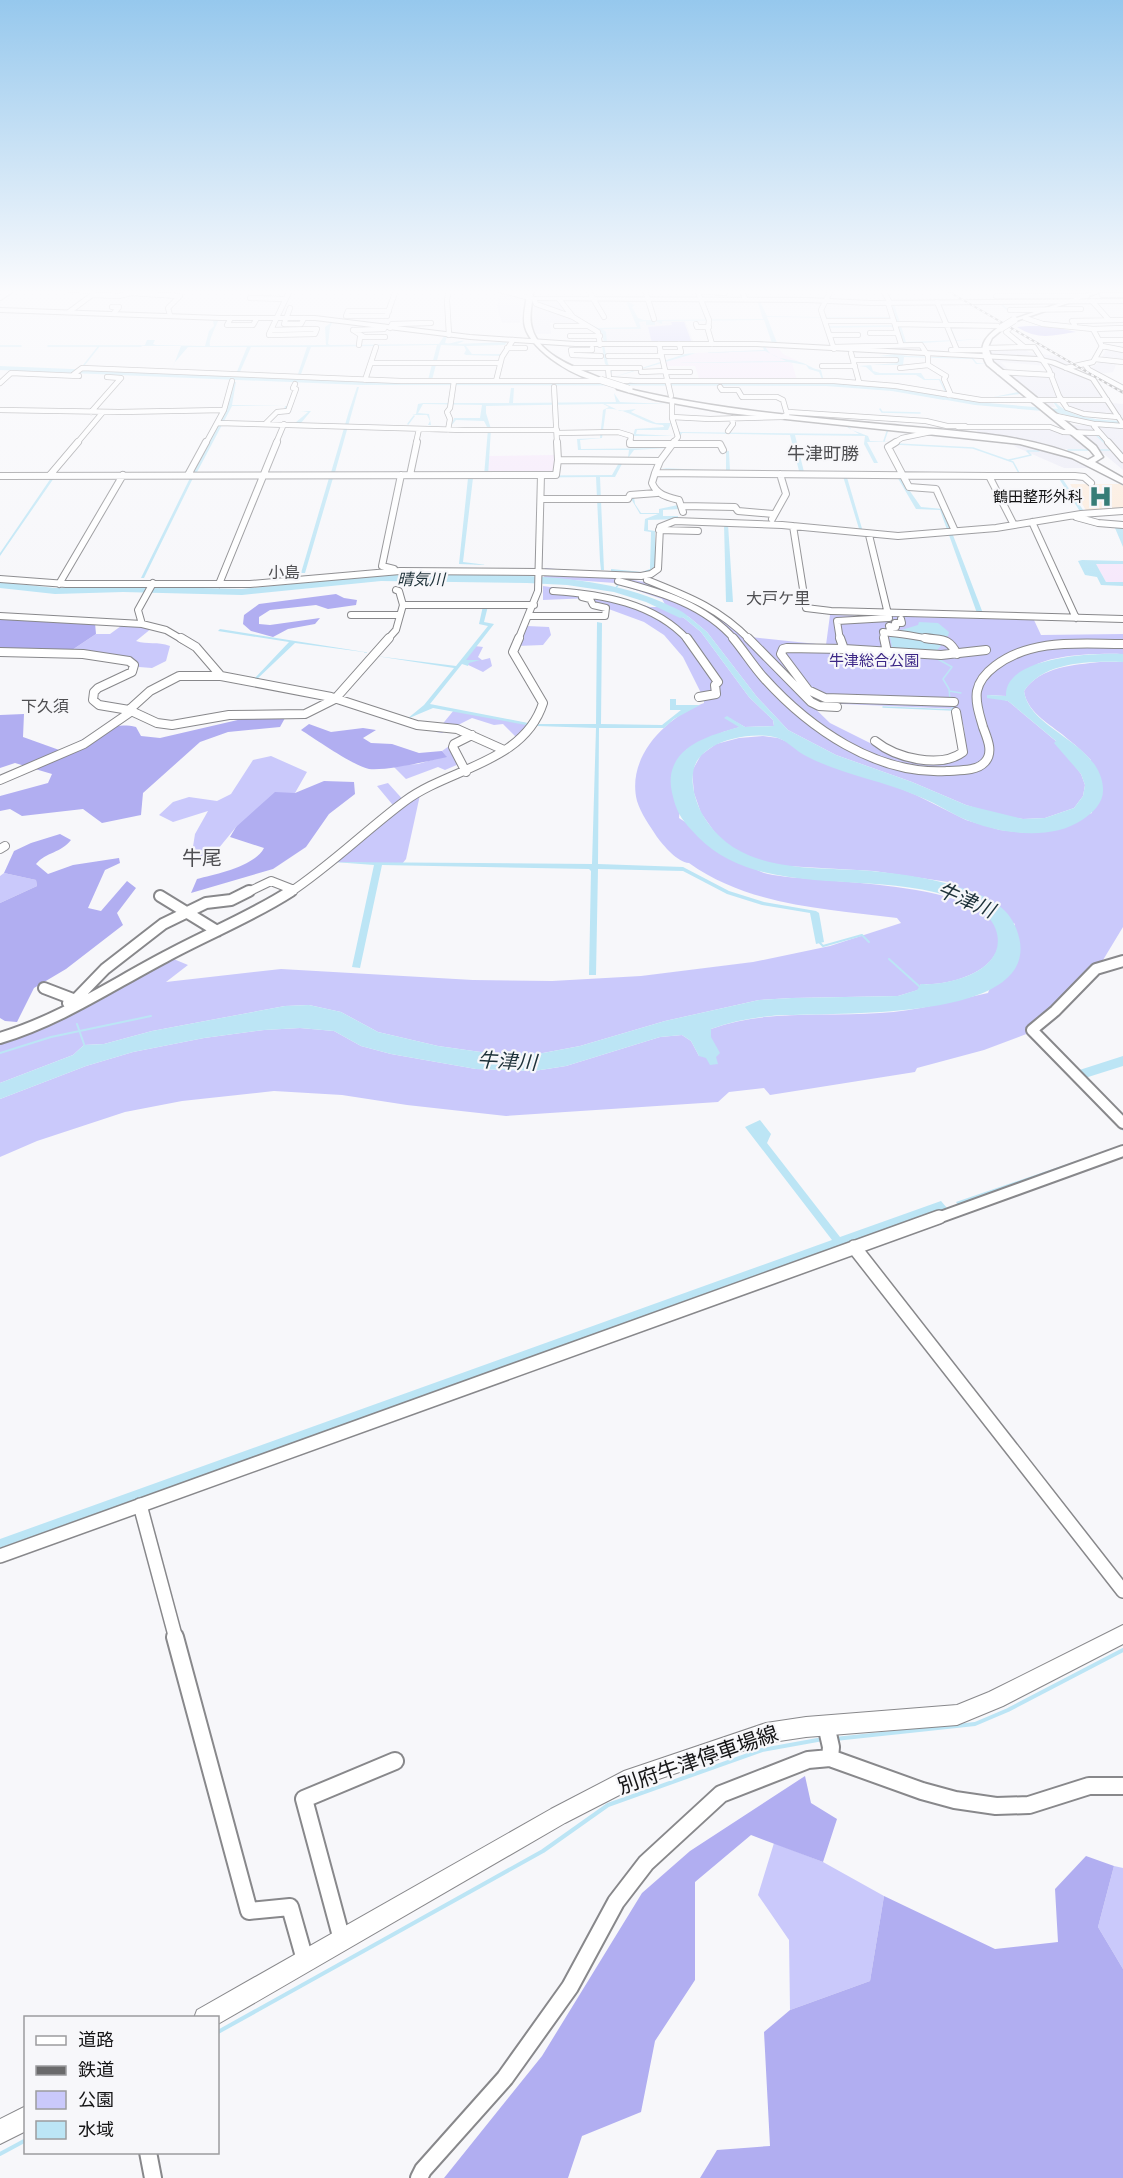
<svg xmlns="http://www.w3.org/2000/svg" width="1123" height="2178" font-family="'Golos Text','Noto Sans JP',sans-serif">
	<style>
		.built { fill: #eaeaf5; fill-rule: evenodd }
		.industrial { fill: #f6e8fb }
		.medical { fill: #fcead9 }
		.green { fill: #cac9fb }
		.forest { fill: #b1aef1 }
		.water { fill: #bce5f5 }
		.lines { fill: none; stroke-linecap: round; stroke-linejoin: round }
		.stream-far2 { stroke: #bce5f5; stroke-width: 1.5 }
		.stream-far1 { stroke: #bce5f5; stroke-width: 2 }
		.stream { stroke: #bce5f5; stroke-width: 4 }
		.river { fill: #bce5f5; fill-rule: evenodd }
		.minor-tunnel { stroke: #d5d5d8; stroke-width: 4.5; stroke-dasharray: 4.5 2; stroke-linecap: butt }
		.minor-far5-casing { stroke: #88888b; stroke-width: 6 }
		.minor-far4-casing { stroke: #88888b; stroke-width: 8 }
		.minor-far3-casing { stroke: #88888b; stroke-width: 10 }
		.minor-far2-casing { stroke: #88888b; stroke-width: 14 }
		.minor-far1-casing { stroke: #88888b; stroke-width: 16 }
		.minor-casing { stroke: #88888b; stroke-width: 20 }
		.major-casing { stroke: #88888b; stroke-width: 2 }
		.highway-casing { stroke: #88888b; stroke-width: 3 }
		.minor-far5 { stroke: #fff; stroke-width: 4.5 }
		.minor-far4 { stroke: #fff; stroke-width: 6 }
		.minor-far3 { stroke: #fff; stroke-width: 8 }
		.minor-far2 { stroke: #fff; stroke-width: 10 }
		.minor-far1 { stroke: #fff; stroke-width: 13 }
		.minor { stroke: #fff; stroke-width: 16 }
		.major { fill: #fff; fill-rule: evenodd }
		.highway { fill: #fff; fill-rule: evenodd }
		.rail-casing { stroke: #6a6a6b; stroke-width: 2 }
		.rail { stroke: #f7f7fa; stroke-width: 1.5; stroke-dasharray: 3; stroke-linecap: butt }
		.highway-bridge-casing { stroke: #88888b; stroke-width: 8; stroke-linecap: butt }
		.highway-bridge { stroke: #fff; stroke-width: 7 }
		.labels { text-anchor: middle; stroke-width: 4.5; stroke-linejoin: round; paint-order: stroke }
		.far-poi-label { font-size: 15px; fill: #141415; stroke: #f7f7fa; text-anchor: end }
		.far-park-label { font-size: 15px; fill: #3c2786; stroke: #f7f7fa }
		.far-neighbourhood-label { font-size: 16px; fill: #4f4f52; stroke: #f7f7fa }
		.far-water-label { font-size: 16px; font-style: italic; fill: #1d3139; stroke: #f7f7fa }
		.far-quarter-label { font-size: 18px; fill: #4f4f52; stroke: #f7f7fa }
		.neighbourhood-label { font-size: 20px; fill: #4f4f52; stroke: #f7f7fa }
		.water-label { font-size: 20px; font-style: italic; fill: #1d3139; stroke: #f7f7fa }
		.near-street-label { font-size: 21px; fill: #141415; stroke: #f7f7fa }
	</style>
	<rect width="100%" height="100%" fill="#f7f7fa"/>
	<!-- built -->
	<path class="built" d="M501 291 521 299 520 323H502L497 306Z
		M539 300H559L581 323H550L551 334H535L533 326 534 304 539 303Z
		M637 321H685L694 343H606L605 333 599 328H640Z
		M987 349H1026L1028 352 1056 356 1074 366H1065L1041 358 994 356 989 354Z
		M1107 349 1123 351V358L1121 362H1117L1113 372 1099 374 1091 368 1098 363Z
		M992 359 1042 361 1085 377 1093 384 1104 402 1123 404V420L1083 415 1066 409 1059 401H1052L1055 407H1046ZM1001 362 1047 366 1053 375 1010 371Z
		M1068 425 1123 426V470L1098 449Z
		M1050 427 1070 433 1090 449H1062L1022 439 978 432 975 428Z
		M1010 442 1062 455 1095 468H1064L1016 447Z"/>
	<!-- industrial -->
	<path class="industrial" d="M764 345 777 346 783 354 798 361 792 363 797 380 700 381 695 366H666L665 361 696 353 765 350Z
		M556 455V473L486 474 487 456Z
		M1095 563 1123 564V582H1106Z"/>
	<!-- medical -->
	<path class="medical" d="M1070 484H1120L1123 486V508L1087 512Z"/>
	<!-- green -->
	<path class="green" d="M671 322H684L692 343H652L648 327 672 325Z
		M545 568 590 572 650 583 706 607 738 629 744 640 830 723 880 748 950 761 957 760 966 753 964 728 959 709 819 703 814 701 751 637 826 645 830 615 1034 620 1041 635 1123 634V654C1101 653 1048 654 1031 668 1022 676 1014 687 1006 696L987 695 1008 701 1057 742 1081 774 1085 785 1083 796 1074 808 1045 818 1023 819 998 815 966 805 912 782 836 755 788 730 757 697 707 632 689 617 666 606 662 599 615 583 544 578Z
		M543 586 617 597 650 607H662L684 618 701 632 749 697 773 720 774 726 745 727 727 717H725L740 727 723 732 686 750 679 818C698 830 717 843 737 856 745 861 754 870 764 873 804 885 1006 876 999 943 997 957 986 967 974 973 958 981 939 985 921 984L918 990 898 996 792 998 759 1000 665 1021 580 1046 543 1053 495 1054 438 1046 378 1032 341 1012 309 1005 285 1006 152 1031 104 1044 84 1045 73 1055 0 1083V1040L164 955 188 965 166 982 281 969 473 980 552 981 641 976 753 962 830 946 901 923 897 918C826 909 749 906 689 863 677 862 664 846 657 837 650 826 641 814 637 801 626 757 666 717 704 703V699L683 657 664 635 644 622 595 604 591 598 543 600Z
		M121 626 152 628 136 641C148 645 157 641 170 646L166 661 152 668 139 667 131 660 72 650 96 634H110Z
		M527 626 549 627 551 635 543 645 517 646Z
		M475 646 483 647 478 657 482 660 490 658 492 666 483 672 462 662Z
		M1100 662H1123V927L1100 965 1029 1033 984 1050 917 1068 915 1072 770 1095 764 1088 729 1092 718 1102 506 1116 407 1105 342 1095 274 1091 182 1101 125 1112 37 1141 0 1157V1099L86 1066 133 1052 204 1038 264 1030 300 1028 334 1031 361 1046 391 1054 476 1069 534 1071 566 1066 660 1037 682 1035 691 1041 699 1056 711 1037V1029C766 1009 823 1017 880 1013 916 1011 952 1001 988 993L1015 924 948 882 874 871 786 866 760 861 733 849 718 837 701 813 694 793 692 771 701 755 716 744 739 738 763 736 778 738 916 795 966 820 1000 830 1027 833 1092 813 1091 760C1084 753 1077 746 1069 740 1054 726 1027 714 1024 691 1041 666 1074 665 1100 662Z
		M454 710 537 725 522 743 503 724 494 725 472 718 442 733 436 732Z
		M452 744 459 764 445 770 438 767 406 779 393 766 418 764 446 756 442 751Z
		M271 756 307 772 295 793 236 827 214 854 198 857 192 853 195 834 208 811 173 822 159 815 173 802 189 797 217 801 231 794 253 760Z
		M388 783 406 803 420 795 406 859 402 864 334 862 397 810 377 786Z
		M4 873 36 880 37 886 0 903V876Z
		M774 1843 823 1862 884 1896 870 1981 790 2010 789 1940 758 1895Z
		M1114 1866 1123 1868V1969L1098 1927Z"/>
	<!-- forest -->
	<path class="forest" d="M1028 326H1051L1076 332C1053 335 1039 341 1017 327Z
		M336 594 344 598 357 600 356 605 328 609 316 605 270 610 259 617V624L270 625 320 618 315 624 288 629 273 637 251 631 243 624 244 615 259 604Z
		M0 617 95 623 96 634 72 650H0Z
		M24 714 23 737 62 751C85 739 108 720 136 727L141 736 160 738 242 719 285 718 280 727 228 732 200 742 143 793 141 815 102 823 83 809 22 816 10 809 0 811V796L48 783 52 774 15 763 0 768V715Z
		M309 724 331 732 363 728 376 730 363 738 371 743 392 744 419 753 442 751 447 757C429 761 386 771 369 769 354 766 315 739 301 730Z
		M324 781 354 782 355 794 329 814 306 847 273 869 191 893 197 879C217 874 255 866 264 848L230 837 236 827 275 792 295 793Z
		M60 834 71 840C61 853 46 852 36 864L48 874 73 865 119 858 120 863 105 870 88 908 101 911 127 881 136 888 117 913 123 925 66 969 34 988 17 1022 5 1021 0 1018V903L37 886 36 880 4 873 14 851 31 843Z
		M805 1776 811 1803 837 1819 823 1862 751 1835 695 1882V1980L655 2041 641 2112 582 2136 568 2178H444L542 2056 642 1893 690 1851Z
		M1086 1856 1114 1866 1098 1927 1123 1969V2178H700L717 2150 770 2146 764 2032 790 2010 870 1981 884 1896 995 1949 1058 1942 1055 1889Z"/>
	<!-- water -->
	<path class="water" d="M757 300 760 301 767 316 817 317 818 318 895 317 892 304H894L906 342 984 339 906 344 902 343 895 318 767 317 777 343H772L764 320 662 321V324L655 321V325H646V321L639 322 641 329H602L606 332 607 343H604L602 333 575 318 562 301 577 318 598 328 637 327 626 301 635 305 632 307 638 318 644 320 763 319Z
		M211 318 219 319C216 327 208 340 210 346L326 345 325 327 333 321 330 327 328 344 330 345 439 344 444 336H447L445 343C452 345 457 340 464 341L457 344 507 342 505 345 466 346 472 354H502L500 356 466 355 464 354 466 350 464 346 441 345 432 380H428L437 345 311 347 300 377H297L307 347H251L239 374H236L247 347H188L175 362 171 372 181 346H138L145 345 147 340H155L153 344 156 345 205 346 209 331 214 326 213 321 210 320Z
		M543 345H604L608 364 613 369 610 376 614 377 685 354 696 353 764 350 762 345 765 346C771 361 790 358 803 363 810 366 813 369 821 370L823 378 855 381 822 379 819 372 809 369 806 365 788 362 667 363 786 361 765 351 696 353 611 378 608 376 610 368 605 364 602 346Z
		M895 354 908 356 973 358 977 363 986 364H976L972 359 904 357 903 365H871L873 371 880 373H921L925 379H940L947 393 984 399 1018 392 1020 394 978 399 914 387 861 382C888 380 918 390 945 392L939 380H924L916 375H875L866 367 859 366 897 363V357L879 356Z
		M234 382H236L232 405 287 406 286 410 290 411H349L357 387H359L334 476H484L488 429 484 421 456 420 451 426 454 418H480L482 405 423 404 418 413 429 414 431 425 446 426 428 425 430 421 427 415H356H412L416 414 418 404 423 403H509L511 388H514L513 403 616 402 614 393 620 402 668 404H605L620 411 636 409 631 412 656 423H671L668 430H637L636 434 675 436H633L635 429 664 427 663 425C643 425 627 407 606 409L602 438 580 440 581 449 668 448 634 450 628 458 629 450H578L577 439 600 438 603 410 609 407 603 404 486 406V413L491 429 488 476 612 475 620 461 656 462H623L615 477H600L604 570H601L600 561 596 477 473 478 463 562 487 565 459 564 468 478H333L305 573H301L329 478H193L144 578H141L190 478H54L0 556V553L51 478 0 477 330 476 349 411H311L301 423H295L308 412C300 410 292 412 284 411L285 406H232L196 474H192L227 408Z
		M925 393 976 402 1058 409 1053 402H1055C1072 419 1100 420 1123 421V425L1086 420 1054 412 975 405 924 396Z
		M842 424H846L852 430 868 436 870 441H891L867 442 878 463H874L864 444 865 436 795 435 804 472 1066 473 1060 475 1085 513 1098 523 1123 526V547L1115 528 1095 525 1081 513 1056 474H898L921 507 943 509 984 616 1123 620V622L893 616 892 614 978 616 940 510 916 509 896 475 846 474 863 532H860L842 473 684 472 661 468 726 471V451H729L730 471H799L790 435 682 433 680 437 677 428 680 432 859 434Z
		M630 497H634L635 504 641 513H659V509L678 505 680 509 663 510V516H678V519L648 520V530L655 531V566L646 573 611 571V569L642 572 650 569 651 532 644 531 645 519 658 514H640Z
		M724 524H728L733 602H726Z
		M1082 560 1123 561V564H1096L1106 582H1123V586L1101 585 1097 577 1085 575 1078 561Z
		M483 606H488L484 622 494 624 466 660H480L469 663 468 666 462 664 430 704 528 723 526 725 433 708 407 719 424 705 454 668 376 656 456 666 488 626 479 624Z
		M666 606 689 617 707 632 757 697 788 730 836 755 912 782 966 805 1023 819 1045 818 1074 808 1083 796 1085 785 1081 774 1054 743 1056 741 1008 701 987 698V695L1006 696C1004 656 1095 653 1123 654V662C1091 661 1044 661 1024 691 1029 730 1100 742 1103 788 1104 803 1093 812 1082 820 1049 842 997 833 964 819 947 811 932 801 915 795 880 780 840 774 806 756 796 751 789 742 778 738 759 732 728 737 712 747 696 757 691 768 693 786 695 800 700 812 708 823 745 875 815 866 871 871 904 874 939 879 970 891 989 898 1008 907 1016 928 1056 1027 820 1011 771 1016 750 1018 730 1022 711 1029V1037L720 1053 716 1057 718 1064 710 1065 706 1058 699 1056 691 1041 682 1035 660 1037 566 1066 534 1071 476 1069 391 1054 361 1046 334 1031 300 1028 264 1030 204 1038 133 1052 86 1066 0 1099V1083L73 1055 84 1045 104 1044 152 1031 285 1006 309 1005 341 1012 378 1032 438 1046 495 1054 543 1053 580 1046 665 1021 759 1000 792 998 898 996 917 990 921 984C951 986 1009 970 996 930 992 918 983 911 971 905 889 864 765 905 698 837 688 826 680 819 675 804 671 791 668 778 674 765 685 741 716 734 739 727L724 718 727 716 745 727 774 726 773 720 749 697 701 632 684 618 662 607Z
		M597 622 602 623 601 724 662 725 681 710H670V699H676V705H700L674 719 664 728H599L598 864 683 867 729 891 764 902 816 911 819 913 824 942 816 944 810 913 762 905 727 894 683 871 598 869 596 975H589L591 871 589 869 382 865 360 968 352 967 374 865 334 862 592 864 596 728 537 726 539 724H596Z
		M919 622 938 623 949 632 948 636 936 639 941 646 936 651 898 650 897 648 892 647 890 637H895L898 631 918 625Z
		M220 629 371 653 295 643 255 681H252L289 642 218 631Z
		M1123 1056V1066L1085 1078 1123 1127V1131L1067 1074Z
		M760 1120 771 1134 767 1143 840 1237 941 1201 947 1208 0 1548V1539L832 1240 745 1127Z
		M1123 1145V1148L958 1205 956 1202Z"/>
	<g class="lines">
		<!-- stream-far2 -->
		<path class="stream-far2" d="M699 301 706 319
			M999 302 1010 312
			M940 303 955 339
			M829 327 895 326
			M0 346H21
			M48 346H141
			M84 365 99 346
			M880 409 882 412 920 413
			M408 424 414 416
			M1096 435 1107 445
			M884 441 888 429
			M896 444 973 448 1013 462 1019 473
			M1068 450H1089
			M1098 450H1113
			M1009 460 1031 455 1027 451H1039
			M615 589 618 585
			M936 658 952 667 943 679 949 689 950 699
			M949 691 961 693
			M883 707 953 710 951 705"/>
		<!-- stream-far1 -->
		<path class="stream-far1" d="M820 943 823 946 862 935 869 942
			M889 959 920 987
			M77 1024 85 1047
			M0 1053 51 1037 151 1016"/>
		<!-- stream -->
		<path class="stream" d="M835 1739 975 1724 1008 1710 1123 1650
			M218 2032 543 1851 608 1805 762 1750 823 1739
			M0 2154 26 2140"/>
		<!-- river -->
		<path class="river" d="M0 366 361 381 826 382 892 387 948 398 944 400 892 391 826 386 361 385 0 370Z
			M381 575C467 576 586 567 664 603 672 607 681 610 688 616L680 618 646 602 614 592 567 585 527 583 381 581 242 595 123 592 55 594 0 588V582L55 588 123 586 242 589Z"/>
		<!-- minor-tunnel -->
		<path class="minor-tunnel" d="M931 432 943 428"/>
		<defs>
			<path id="minor-far5" d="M70 290 94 291 92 295
				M449 290 447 300 449 335
				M500 290 530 298
				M588 290 604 317
				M645 290 654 319
				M697 290 709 320 708 330 712 344
				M831 290 821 310 834 349
				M883 290 890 303
				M698 291 725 293
				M742 291 745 299
				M1102 295H1123
				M996 296H1087
				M0 298 12 290
				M250 298 285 299
				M534 299 536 304 573 317 598 332 600 345
				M559 299 573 317
				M1092 301 1109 320
				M937 302 957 350
				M888 303 901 344
				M112 307H119L114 313
				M290 308 284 324H301L304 318
				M1010 310 1081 309
				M69 312 92 295 119 296 131 293 178 296
				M170 315 168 308 180 296H178
				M387 315 396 290
				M387 316H346L348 311H389
				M231 318 227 325H253L257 318
				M1025 318 1043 324 1093 329
				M825 321H894
				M696 324 697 327H709
				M895 324 1004 326 1009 329 1006 332 1023 346
				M1075 325 1072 321 1123 320
				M556 326H586
				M390 328 392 324 431 323
				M353 330 384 329 385 327
				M353 330 364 337H360L359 345
				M870 333H897
				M269 334 290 290
				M269 335 315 334 317 329 271 330
				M830 335H858
				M570 336H600
				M364 337H385
				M1099 340H1123
				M659 344 671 396
				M1102 346 1123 350
				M834 347 921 345 928 356V365L946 376 944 379 950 393 948 395
				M507 348H525
				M592 348V350H571L572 355 601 356
				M985 348 1034 347 1049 370 1059 396 1067 408 1084 414 1118 417
				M951 350H985
				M660 352H681L679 344
				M851 353 859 382
				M608 356H661
				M1095 359 1123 362
				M853 360H896
				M371 363H500
				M822 366H855
				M1086 366 1089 370 1123 388
				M573 368H640
				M608 368 609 379 637 381H834L896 386 981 400H1107
				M900 368 928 365
				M1066 368 1093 362 1102 346 1093 329 1123 328
				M641 372 665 371
				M665 372H690
				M999 372 1052 375
				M74 374 82 368 401 381H628
				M365 380 376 347
				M496 381 502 357 513 340
				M0 383 11 373 79 376
				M554 387 557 443
				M672 403V418L678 437 673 443
				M0 410 119 412 224 410
				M91 412 121 378 107 377
				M788 412 926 421 947 426H965
				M1052 415 1094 424
				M672 417 710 419 783 417 787 414 783 400 777 397H742L738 390H722L720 387
				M218 423 464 430H557
				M266 423 277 412 288 411 296 389 293 388 295 384
				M958 427H1050L1063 432 1099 433
				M448 430 450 419 447 412 450 408 454 381
				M728 431 733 424 732 418
				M557 433 618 432 631 436 630 443
				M77 443 103 412
				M206 443 224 410 232 381
				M276 443 284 424
				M416 443 419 429
				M894 443 902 438 931 432
				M1109 443 1094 426 1096 424 1123 426"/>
			<path id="minor-far4" d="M557 442 558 460
				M630 442V444H720L723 450
				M896 442 888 447 909 487 936 489 955 531
				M1108 442 1123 459
				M660 461 674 442
				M655 473 652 483C657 495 667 497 679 500L683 512
				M50 475 78 442
				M188 475 206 442
				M410 475 417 442
				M0 476 556 475 558 460 660 461 655 473 989 476 1014 525
				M989 476H1075L1084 477 1091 483
				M541 499H628L630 495 657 493
				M683 506 735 507 738 511 773 514
				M1076 517 1098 523 1123 525
				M772 519 786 494 780 474
				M1032 522 1076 618
				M793 526 806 608 831 611 1123 619
				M659 530 698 531
				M394 569 382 566 401 475
				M0 579 66 584H250L400 571 538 572 641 576 651 574 658 569 660 527 675 521 782 525 898 536 996 528 1081 514 1123 511
				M647 580C689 597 717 607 750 640
				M618 581C661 592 705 605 735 640
				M59 584 123 475
				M219 584 277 442
				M396 590 399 591 403 605
				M553 591C601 594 655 603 688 640
				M351 615H400
				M0 616 142 624 166 630 183 640
				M529 616H605L606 608 593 605 590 599 582 597
				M142 624 138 610 153 583
				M891 633C909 634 924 639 941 640
				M387 640 396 630 403 605H534
				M518 640 538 591 541 475
				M840 640 837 621 889 618 869 535
				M885 640 883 632 891 633 889 626 896 627 895 623H902L901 619"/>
			<path id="minor-far3" d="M181 638 196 647 221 676
				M687 638 718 682 715 685 716 694 699 697
				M733 638C744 651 753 666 764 678 809 728 876 775 946 771 958 770 976 772 985 762 994 752 987 738 983 727 980 716 975 703 977 691 979 681 987 672 995 666 1032 638 1079 644 1123 644
				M748 638 811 702 819 706 837 707
				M840 638 844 649 941 655 986 650
				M884 638 887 652
				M925 638C942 641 948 637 957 654
				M844 649 787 648 783 649 781 654 808 690 825 698 954 702
				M0 652 83 654 129 661 134 665 132 672 98 688 94 692 93 700 99 705 129 710 157 723 172 725 229 715 305 714 335 699 389 638
				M129 710 150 691 179 676H221L331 697 417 725 457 729 504 750
				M875 741C896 758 940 769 963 752L956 712
				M466 772 453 747 454 744 472 735
				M0 780 84 744 132 711
				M0 849 5 846
				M246 893 271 881 294 890
				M289 893C330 866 365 831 405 801 449 768 524 763 543 703L513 652 519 638"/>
			<path id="minor-far2" d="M160 896 217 931
				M1123 961 1096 969 1055 1011 1032 1030 1123 1123
				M44 988 78 1001
				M68 1003 75 1000 105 969 163 924 206 903 231 900 249 891
				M0 1038C60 1020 110 986 165 957 207 934 251 917 291 891
				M935 1219 1123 1151"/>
			<path id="minor-far1" d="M854 1247 1123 1591
				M140 1505 176 1639
				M0 1556 939 1217"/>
			<path id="minor" d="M175 1637 249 1911 290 1907 305 1960
				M826 1725 831 1747 830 1758
				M342 1940 304 1799 395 1761
				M148 2152 153 2178
				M419 2178 423 2170 505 2078 570 1987 616 1902 646 1863 721 1794 808 1760 830 1758 922 1791 955 1800 996 1806 1029 1805 1089 1786H1123"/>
			<path id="major" d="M528 297 808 298 871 301 1123 299V303L871 305 808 302 530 300Z
				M0 308 221 316H315L470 335 575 342H757L1037 357 1055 361 1095 378 1123 421V428L1091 380 1051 364 1037 361 757 346H575L470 339 315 320H221L0 312Z
				M1123 1625V1644L1003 1706 957 1725 806 1737 766 1743 635 1787 565 1823 218 2024V2018H194L197 2010 551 1809 624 1771 766 1723 806 1717 957 1705 989 1692Z
				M26 2106V2131L0 2144V2119Z"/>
			<path id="highway" d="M527 290H533C533 302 528 316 532 328 539 356 579 369 603 379V381C580 382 531 351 525 327 522 317 526 305 527 294H510Z
				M1098 290H1106L1016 321 1011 320Z
				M999 327 1004 328 992 338 988 347 993 362 1096 446 1103 457 1095 462 1123 478V484L1072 458 1020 444 728 413 656 400 617 389 621 387C713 410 807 417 901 426 963 432 1030 434 1088 460L1095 456 1090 450 987 365C977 348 984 337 999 327Z"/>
		</defs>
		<!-- minor-far5 casing -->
		<use href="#minor-far5" class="minor-far5-casing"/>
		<!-- minor-far4 casing -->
		<use href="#minor-far4" class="minor-far4-casing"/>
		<!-- minor-far3 casing -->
		<use href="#minor-far3" class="minor-far3-casing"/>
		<!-- minor-far2 casing -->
		<use href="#minor-far2" class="minor-far2-casing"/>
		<!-- minor-far1 casing -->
		<use href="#minor-far1" class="minor-far1-casing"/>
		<!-- minor casing -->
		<use href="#minor" class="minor-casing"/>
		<!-- major casing -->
		<use href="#major" class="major-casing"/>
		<!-- highway casing -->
		<use href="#highway" class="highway-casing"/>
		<!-- minor-far5 -->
		<use href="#minor-far5" class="minor-far5"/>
		<!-- minor-far4 -->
		<use href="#minor-far4" class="minor-far4"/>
		<!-- minor-far3 -->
		<use href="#minor-far3" class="minor-far3"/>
		<!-- minor-far2 -->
		<use href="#minor-far2" class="minor-far2"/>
		<!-- minor-far1 -->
		<use href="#minor-far1" class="minor-far1"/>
		<!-- minor -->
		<use href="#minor" class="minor"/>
		<!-- major -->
		<use href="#major" class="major"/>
		<!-- highway -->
		<use href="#highway" class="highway"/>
		<defs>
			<path id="rail" d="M946 290 1123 393"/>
		</defs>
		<!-- rail casing -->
		<use href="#rail" class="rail-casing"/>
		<!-- rail -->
		<use href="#rail" class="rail"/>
		<defs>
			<path id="highway-bridge" d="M1001 328 1014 320
				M601 380 629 389"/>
		</defs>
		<!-- highway-bridge casing -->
		<use href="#highway-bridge" class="highway-bridge-casing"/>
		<!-- highway-bridge -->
		<use href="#highway-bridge" class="highway-bridge"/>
	</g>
	<!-- sky -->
	<linearGradient id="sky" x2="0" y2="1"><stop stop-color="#96c8ed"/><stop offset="0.49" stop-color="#fbfbfd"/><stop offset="1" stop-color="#fbfbfd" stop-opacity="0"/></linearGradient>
	<rect width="1123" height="595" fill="url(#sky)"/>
	<!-- icons -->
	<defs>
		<symbol id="hospital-bare" viewBox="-9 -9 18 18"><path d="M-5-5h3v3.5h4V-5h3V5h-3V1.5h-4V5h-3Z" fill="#367d77" stroke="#f7f7fa" stroke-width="2.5" paint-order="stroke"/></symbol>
	</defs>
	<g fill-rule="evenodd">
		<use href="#hospital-bare" x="1084" y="480" width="33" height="33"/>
	</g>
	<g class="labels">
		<!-- far-poi labels -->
		<g class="far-poi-label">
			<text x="1083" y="502">鶴田整形外科</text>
		</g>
		<!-- far-park labels -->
		<g class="far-park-label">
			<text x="874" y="666">牛津総合公園</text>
		</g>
		<!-- far-neighbourhood labels -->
		<g class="far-neighbourhood-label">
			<text x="284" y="578">小島</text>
			<text x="778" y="604">大戸ケ里</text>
			<text x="45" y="712">下久須</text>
		</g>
		<!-- far-water labels -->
		<g class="far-water-label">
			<text x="421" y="585">晴気川</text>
		</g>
		<!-- far-quarter labels -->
		<g class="far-quarter-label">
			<text x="823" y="460">牛津町勝</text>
		</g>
		<!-- neighbourhood labels -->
		<g class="neighbourhood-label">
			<text x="202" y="865">牛尾</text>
		</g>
		<!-- water labels -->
		<g class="water-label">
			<text transform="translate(966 900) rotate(23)" y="7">牛津川</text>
			<text transform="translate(507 1061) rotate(3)" y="7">牛津川</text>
		</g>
		<!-- near-street labels -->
		<g class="near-street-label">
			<text transform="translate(698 1760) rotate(-19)" y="7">別府牛津停車場線</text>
		</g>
	</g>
	<!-- legend -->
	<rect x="24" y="2016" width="195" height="138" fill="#f7f7fa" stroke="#9c9c9e" stroke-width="1.5"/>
	<rect x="36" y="2036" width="30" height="9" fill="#ffffff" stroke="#9c9c9e" stroke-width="1.5"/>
	<text x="78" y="2046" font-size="18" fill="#141415">道路</text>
	<rect x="36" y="2066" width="30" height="9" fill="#6a6a6b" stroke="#9c9c9e" stroke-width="1.5"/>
	<text x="78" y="2076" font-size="18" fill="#141415">鉄道</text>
	<rect x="36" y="2091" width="30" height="18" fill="#cac9fb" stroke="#9c9c9e" stroke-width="1.5"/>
	<text x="78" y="2106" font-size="18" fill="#141415">公園</text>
	<rect x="36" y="2121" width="30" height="18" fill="#bce5f5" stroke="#9c9c9e" stroke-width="1.5"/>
	<text x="78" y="2136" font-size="18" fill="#141415">水域</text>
</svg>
